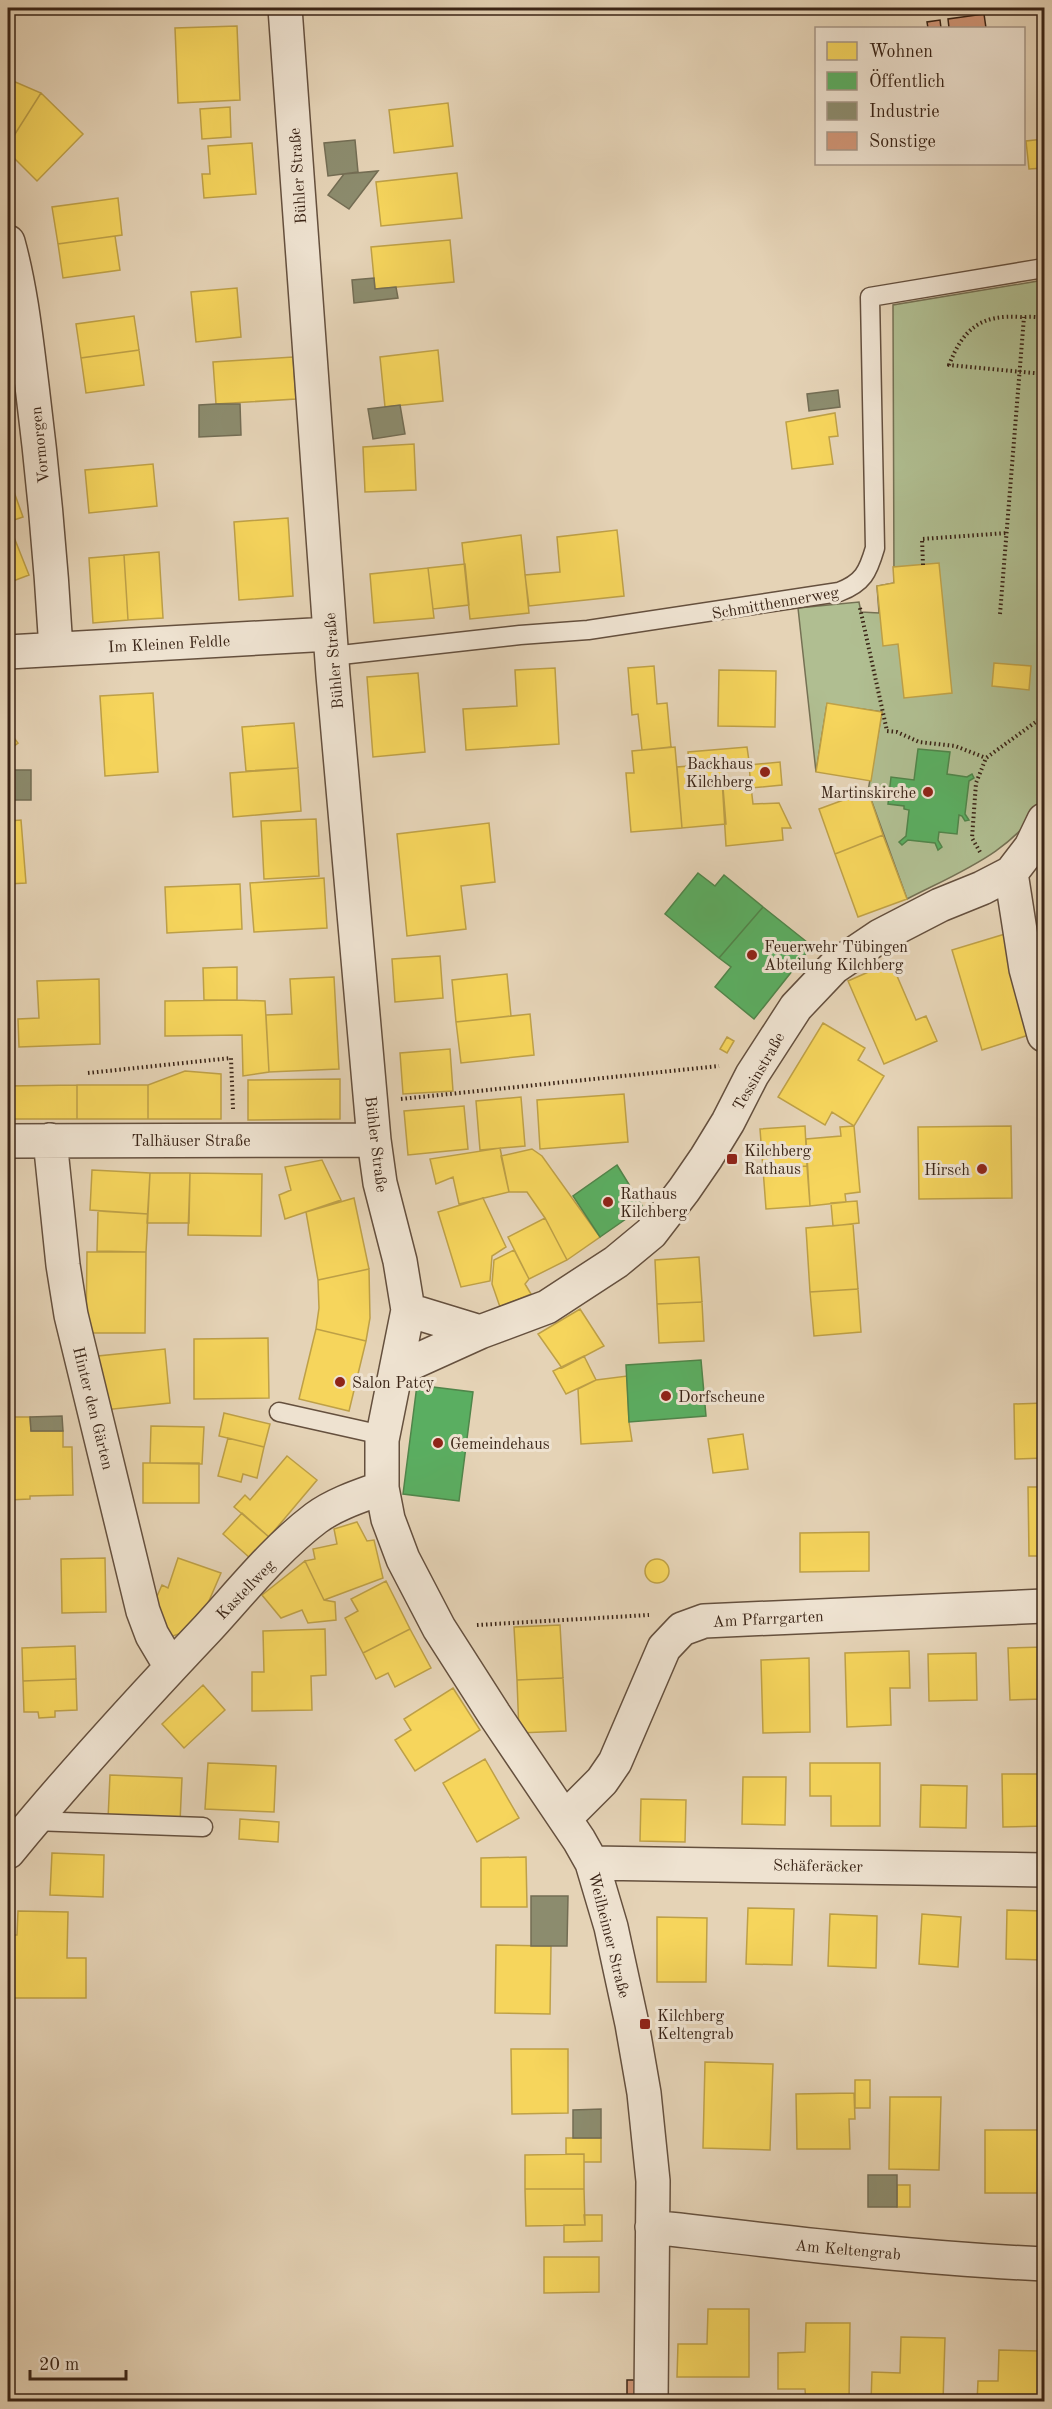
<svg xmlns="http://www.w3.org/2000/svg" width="1052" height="2409" font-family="'Old Standard TT',serif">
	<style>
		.green { fill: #b0be91; stroke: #757154; stroke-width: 1.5 }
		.homes { fill: #f6d55c; stroke: #bea047; stroke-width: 1.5 }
		.public { fill: #5aae61; stroke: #50854a; stroke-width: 1.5 }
		.industry { fill: #8c8c6e; stroke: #736d54; stroke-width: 1.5 }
		.building { fill: #d09576; stroke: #3a2416; stroke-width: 1.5 }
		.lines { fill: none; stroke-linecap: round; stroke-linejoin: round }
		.service-casing { stroke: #65503e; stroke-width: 21 }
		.minor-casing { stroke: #65503e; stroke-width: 36 }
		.path { stroke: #3a2416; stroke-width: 4; stroke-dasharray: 1.5 3; stroke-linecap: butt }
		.service { stroke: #eee2d0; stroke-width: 18 }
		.minor { stroke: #eee2d0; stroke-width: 33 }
		.poi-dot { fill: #8f2418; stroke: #eee2d0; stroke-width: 2 }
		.labels { text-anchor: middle; stroke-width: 6; stroke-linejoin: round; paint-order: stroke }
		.street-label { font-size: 16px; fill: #3a2416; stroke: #eee2d0 }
		.poi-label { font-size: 16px; fill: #3a2416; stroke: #eee2d0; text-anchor: start }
	</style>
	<rect width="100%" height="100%" fill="#e5d3b6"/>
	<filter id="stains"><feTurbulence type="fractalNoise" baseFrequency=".00333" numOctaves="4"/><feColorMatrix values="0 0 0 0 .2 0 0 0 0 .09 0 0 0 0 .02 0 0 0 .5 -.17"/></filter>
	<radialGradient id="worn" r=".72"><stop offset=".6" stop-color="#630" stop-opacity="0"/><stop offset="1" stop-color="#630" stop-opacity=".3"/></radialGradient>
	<!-- green -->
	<path class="green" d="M1044 280V798C1017 851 957 873 907 899L868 791 882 712 827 704 816 772 798 608 859 602 861 612 879 613 877 586 894 583 893 305Z"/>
	<!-- homes -->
	<path class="homes" d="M1044 17V61L1039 18Z
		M237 26 240 100 178 103 175 28Z
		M13 81 41 93 8 145V92Z
		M41 93 83 134 37 181 8 152V145Z
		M448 103 453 146 394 153 389 110Z
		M230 107 231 137 202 139 200 109Z
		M1044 139V168L1029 169 1026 141Z
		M252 143 256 194 204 198 202 174H210L208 146Z
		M457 173 462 218 381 226 376 182Z
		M118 198 122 235 58 244 52 207Z
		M115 236 120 270 63 278 58 244Z
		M450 240 454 282 375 289 371 247Z
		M237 288 241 337 196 342 191 292Z
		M134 316 139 350 81 358 76 324Z
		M139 350 144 385 86 393 81 358Z
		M438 350 443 401 385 407 380 357Z
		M293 357 296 399 216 404 213 362Z
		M835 413 838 436 829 437 833 464 792 469 786 422Z
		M414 444 416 490 365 492 363 447Z
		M153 464 157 506 89 513 85 470Z
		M8 475 23 517 8 522 29 575 8 583Z
		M288 518 293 596 239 600 234 522Z
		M617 530 624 596 529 606 525 575 560 572 557 537Z
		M521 535 529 613 470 619 462 543Z
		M159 552 163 618 128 620 124 555Z
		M124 555 128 620 93 623 89 558Z
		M939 563 952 693 904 698 898 644 883 646 877 586 894 583 893 567Z
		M465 564 469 605 433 609 428 568Z
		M428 568 434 618 374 623 370 574Z
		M994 663 1031 666 1029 690 992 686Z
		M654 666 657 704 667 703 671 747 642 750 638 714 632 715 628 668Z
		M555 668 559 744 466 750 463 709 517 706 515 670Z
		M719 670 776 671 775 727 718 726Z
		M418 673 425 752 373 757 367 677Z
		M153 693 158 772 105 776 100 696Z
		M827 703 882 712 871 781 816 772Z
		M294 723 298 768 246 771 242 727Z
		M8 730 18 743 8 751Z
		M675 747 682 828 631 832 626 773H634L632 751Z
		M747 747 749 761 721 763 726 824 682 828 677 767 689 766 688 752Z
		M780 762 782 785 751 788 749 765Z
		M298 768 301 811 233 817 230 773Z
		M750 778 753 804 779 803 791 828H782L783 840 726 846 722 779Z
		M868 791 883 835 835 854 819 809Z
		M316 819 319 876 264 879 261 821Z
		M21 820 26 883 8 884V821Z
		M489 823 495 882 461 886 466 929 407 936 397 834Z
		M883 835 907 899 858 917 835 854Z
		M324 878 327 928 254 932 250 883Z
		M240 884 242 929 167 933 165 887Z
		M1005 934 1035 1033 982 1050 952 950Z
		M440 956 443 998 395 1002 392 959Z
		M891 962 916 1020 926 1016 937 1041 884 1064 848 981Z
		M237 967V1000H204L203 968Z
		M507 974 511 1016 456 1022 452 980Z
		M334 977 339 1069 269 1072 266 1015 292 1014 290 979Z
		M99 979 100 1044 19 1047 18 1019 39 1018 37 981Z
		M237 1000 265 1001 269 1072 243 1076 242 1035 165 1036V1001Z
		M530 1014 534 1055 461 1063 456 1022Z
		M823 1023 865 1048 858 1060 884 1076 854 1126 832 1112 825 1125 778 1097Z
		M727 1037 734 1041 727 1053 720 1049Z
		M450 1049 453 1091 403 1094 400 1053Z
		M185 1071 221 1074V1119H148V1085Z
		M340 1079V1119L248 1120V1080Z
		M77 1085H148V1119H77Z
		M77 1085V1119H8V1086Z
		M624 1094 628 1142 540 1149 537 1100Z
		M521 1097 525 1146 480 1150 476 1101Z
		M464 1106 468 1149 408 1155 404 1111Z
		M805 1126 807 1166 763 1169 760 1129Z
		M854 1126 860 1192 845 1194 846 1202 810 1206 806 1139 841 1136 840 1127Z
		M1011 1126 1012 1198 919 1199 918 1127Z
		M500 1148 509 1192 459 1204 453 1177 436 1184 430 1159Z
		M532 1149 542 1156 600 1237 567 1260 545 1218 527 1192H509L501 1156Z
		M322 1160 341 1200 285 1219 279 1195 291 1190 285 1167Z
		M807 1166 810 1206 766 1209 763 1169Z
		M92 1170 150 1173 148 1214 90 1210Z
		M150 1173H190L189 1223H147Z
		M190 1173 262 1174 261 1236 188 1235Z
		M354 1198 369 1269 318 1280 306 1212Z
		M483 1198 506 1247 492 1256 490 1281 461 1287 438 1212Z
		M857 1201 859 1223 833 1226 831 1203Z
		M98 1211 148 1214 146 1252 97 1251Z
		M545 1218 567 1260 529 1279 508 1237Z
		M853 1224 858 1289 810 1292 806 1228Z
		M514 1250 529 1279 525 1284 531 1294 500 1307 492 1284 494 1260Z
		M87 1252H146L145 1333H86Z
		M699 1257 702 1302 657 1304 655 1260Z
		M369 1269 370 1318 366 1341 316 1329 319 1308 318 1280Z
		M858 1289 861 1332 814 1336 810 1292Z
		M702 1302 704 1341 659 1343 657 1304Z
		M580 1309 604 1346 562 1368 538 1334Z
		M316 1329 366 1341 349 1411 299 1399Z
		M268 1338 269 1398 194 1399V1339Z
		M165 1349 170 1403 104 1410 98 1356Z
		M584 1356 596 1380 566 1394 553 1371Z
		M627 1376 629 1422 632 1441 581 1444 578 1389 596 1380Z
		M1044 1403V1458L1015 1459 1014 1404Z
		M224 1413 270 1424 264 1447 219 1436Z
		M8 1417H30L31 1431H63V1447H72L73 1495 30 1496V1499L8 1500Z
		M151 1426 204 1427 202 1464 150 1463Z
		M743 1434 748 1469 713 1473 708 1439Z
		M228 1438 264 1447 257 1478 243 1474 241 1482 218 1476Z
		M287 1456 317 1480 269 1537 234 1507 245 1495 250 1500Z
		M143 1463H199V1503H143Z
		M1028 1487H1044V1556H1029Z
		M242 1513 269 1537 250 1558 223 1534Z
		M357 1522 367 1541 374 1540 383 1578 324 1600 305 1561 315 1559 313 1549 337 1544 334 1529Z
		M869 1532V1571L800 1572V1533Z
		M105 1558 106 1612 62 1613 61 1559Z
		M178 1558 221 1573 202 1617 193 1629 173 1636 156 1624 154 1603 162 1585 168 1588Z
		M645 1571a12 12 0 1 1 24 0a12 12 0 1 1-24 0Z
		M305 1561 324 1600 335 1602 336 1620 308 1623 302 1610 281 1618 262 1595Z
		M386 1581 410 1629 363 1653 345 1618 358 1611 351 1599Z
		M560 1625 563 1678 517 1680 514 1627Z
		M325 1629 326 1675 311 1676 312 1710 252 1711V1672H264L263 1631Z
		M410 1629 431 1668 395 1687 388 1673 376 1679 363 1653Z
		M75 1646 76 1679 23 1681 22 1648Z
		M1044 1647V1699L1010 1700 1008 1648Z
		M909 1651 910 1688H890L891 1725 847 1727 845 1653Z
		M976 1653 977 1700 929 1701 928 1654Z
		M809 1658 810 1732 763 1733 761 1660Z
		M563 1678 566 1731 519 1733 517 1680Z
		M76 1679 77 1710 55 1711V1717L39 1718 38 1712H24L23 1681Z
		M203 1685 225 1710 184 1748 162 1724Z
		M453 1688 480 1730 415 1771 395 1740 411 1730 404 1719Z
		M485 1759 519 1818 477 1842 443 1783Z
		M208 1763 276 1766 274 1812 205 1809Z
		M810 1763H880V1826H831V1796H810Z
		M1002 1774H1044V1826L1003 1827Z
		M110 1775 182 1778 180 1822 108 1819Z
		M743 1777H786L785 1825 742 1824Z
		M921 1785 967 1786 966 1828 920 1827Z
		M641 1799 686 1800 685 1842 640 1841Z
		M240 1819 279 1822 278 1842 239 1839Z
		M52 1853 104 1855 103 1897 50 1895Z
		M526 1857 527 1907H481V1858Z
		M748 1908 794 1909 792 1965 746 1964Z
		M1007 1910 1044 1911V1960L1006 1959Z
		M18 1911 68 1912 67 1958H86V1998H8V1935H17Z
		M830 1914 877 1916 876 1968 828 1966Z
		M922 1914 961 1917 958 1967 919 1964Z
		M657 1917 707 1918 706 1982H657Z
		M496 1945 551 1946 550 2014 495 2013Z
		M511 2049H568V2113L512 2114Z
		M705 2062 773 2064 770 2150 703 2148Z
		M855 2080H870V2108H855Z
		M854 2093 855 2119H849L850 2149H797L796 2094Z
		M890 2097H941L939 2170 889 2169Z
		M985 2130H1039V2193H985Z
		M566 2138H601V2162H584V2154H566Z
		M584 2154V2189H525V2155Z
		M897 2185H910V2207H897Z
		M525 2189H584L585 2225 526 2226Z
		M584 2215H602V2241L564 2242V2225H585Z
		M544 2257H599V2292L544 2293Z
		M708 2309H749V2377H677L678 2344H707Z
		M806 2323H850L849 2402H806L805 2389H778V2353L805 2352Z
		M901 2337 945 2338 943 2402H871L872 2372 900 2373Z
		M999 2350 1041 2351 1039 2402H977L978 2381H998Z"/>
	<!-- public -->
	<path class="public" d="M918 749 950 752 947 774 967 777 972 774 974 778 969 781 965 814 969 820 965 821 962 816 959 815 957 834 939 832 938 840 942 847 938 850 935 843 908 840 902 845 899 842 906 836 909 810 904 809V806L888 804 891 777 914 780Z
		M698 873 715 886 724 875 763 907 719 958 665 914Z
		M763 907 812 946 754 1019 715 987 731 967 719 958Z
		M617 1165 643 1207 600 1237 573 1196Z
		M701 1360 706 1416 629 1422 626 1365Z
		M417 1385 473 1392 459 1501 403 1494Z"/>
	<!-- industry -->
	<path class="industry" d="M355 140 358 172 328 176 324 143Z
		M378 171 349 209 328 195 344 174Z
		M374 278 375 289 396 287 398 298 354 303 352 280Z
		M838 390 840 407 809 411 807 394Z
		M216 404H240L241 435 199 437V405Z
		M400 405 405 434 373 439 368 409Z
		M8 770H31V800H8Z
		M62 1416 63 1431H31L30 1417Z
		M531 1896H568L567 1946H531Z
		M601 2109V2138H573V2110Z
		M868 2175H897V2207H868Z"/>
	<!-- building -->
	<path class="building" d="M984 14 986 28H949L948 19Z
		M940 20 941 28H928L927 22Z
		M627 2380H635V2401H627Z"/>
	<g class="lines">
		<defs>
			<path id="service" d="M332 656 520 635 588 630 839 592C863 583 868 572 875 548L870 297 1044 268
				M279 1412 382 1435
				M33 1821 203 1827"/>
			<path id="minor" d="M285 8 333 675 374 1140 380 1183 400 1261 408 1310 382 1440V1488L388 1519 403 1559 439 1628 494 1714 579 1840 592 1863 611 1927 632 2024 644 2093 653 2181 651 2402
				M8 242C21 289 26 338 32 386 43 474 51 561 56 649
				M8 652 330 634
				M1011 873 1026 969 1044 1035
				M50 1140 63 1265 71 1315 143 1611 152 1635 171 1667
				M8 1141 374 1140
				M408 1310 480 1332
				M396 1370 480 1332 547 1307 616 1262 651 1233 684 1190 706 1158 728 1122 752 1075 796 1007 834 967 880 936 940 905 982 888 1011 873 1031 847 1044 820
				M565 1818 602 1781 615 1762 664 1648 682 1629 704 1621 1044 1606
				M8 1852C71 1775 139 1701 208 1628 242 1591 275 1549 316 1518 335 1504 360 1496 382 1488
				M592 1863 1044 1870
				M652 2227C783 2242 913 2258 1044 2264"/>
		</defs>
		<!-- service casing -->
		<use href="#service" class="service-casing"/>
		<!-- minor casing -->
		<use href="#minor" class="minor-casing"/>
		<!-- path -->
		<path class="path" d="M1044 319C1037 316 1029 317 1021 317 981 314 963 329 949 365L1044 374
			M923 565 922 539 1007 533
			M860 608 887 731 897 732 919 742 955 746 986 758
			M1000 614 1024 317
			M980 852 972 838 976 783 986 758 1044 716
			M88 1073 231 1058 233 1109
			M401 1099 719 1066
			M477 1625 649 1615"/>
		<!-- service -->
		<use href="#service" class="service"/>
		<!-- minor -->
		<use href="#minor" class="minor"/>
	</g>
	<!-- markers -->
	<g class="poi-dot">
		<circle cx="765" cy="772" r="6"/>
		<circle cx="928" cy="792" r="6"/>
		<circle cx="752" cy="955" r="6"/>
		<rect x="726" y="1153" width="12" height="12" rx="3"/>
		<circle cx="982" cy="1169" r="6"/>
		<circle cx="608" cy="1202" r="6"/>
		<circle cx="340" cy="1382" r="6"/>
		<circle cx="666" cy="1396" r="6"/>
		<circle cx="438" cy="1443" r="6"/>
		<rect x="639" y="2018" width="12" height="12" rx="3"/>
	</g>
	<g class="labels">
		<!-- street labels -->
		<g class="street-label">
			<text transform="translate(297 176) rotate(-94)" y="6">Bühler Straße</text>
			<text transform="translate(39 445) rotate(-96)" y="6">Vormorgen</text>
			<text transform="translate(775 602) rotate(-10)" y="6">Schmitthennerweg</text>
			<text transform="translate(169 643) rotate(-3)" y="6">Im Kleinen Feldle</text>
			<text transform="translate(333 661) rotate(-95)" y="6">Bühler Straße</text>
			<text transform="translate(758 1071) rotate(-60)" y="6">Tessinstraße</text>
			<text x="191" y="1146">Talhäuser Straße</text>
			<text transform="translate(377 1144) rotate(83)" y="6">Bühler Straße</text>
			<text transform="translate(94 1408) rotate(76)" y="6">Hinter den Gärten</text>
			<text transform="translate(245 1589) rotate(-46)" y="6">Kastellweg</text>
			<text transform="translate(768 1618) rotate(-3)" y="6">Am Pfarrgarten</text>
			<text transform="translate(818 1865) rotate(1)" y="6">Schäferäcker</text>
			<text transform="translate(610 1935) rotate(76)" y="6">Weilheimer Straße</text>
			<text transform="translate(848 2249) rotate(5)" y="6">Am Keltengrab</text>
		</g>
		<!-- poi labels -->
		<g class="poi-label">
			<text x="753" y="769" text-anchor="end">Backhaus<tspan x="753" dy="18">Kilchberg</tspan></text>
			<text x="916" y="798" text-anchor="end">Martinskirche</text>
			<text x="764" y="952">Feuerwehr Tübingen<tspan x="764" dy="18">Abteilung Kilchberg</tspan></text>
			<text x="744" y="1156">Kilchberg<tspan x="744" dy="18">Rathaus</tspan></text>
			<text x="970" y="1175" text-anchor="end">Hirsch</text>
			<text x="620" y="1199">Rathaus<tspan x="620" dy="18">Kilchberg</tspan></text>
			<text x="352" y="1388">Salon Patcy</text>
			<text x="678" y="1402">Dorfscheune</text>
			<text x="450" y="1449">Gemeindehaus</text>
			<text x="657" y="2021">Kilchberg<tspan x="657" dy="18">Keltengrab</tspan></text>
		</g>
	</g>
	<!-- margin -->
	<rect width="1052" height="2409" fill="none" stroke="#e5d3b6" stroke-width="30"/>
	<rect x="9" y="9" width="1034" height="2391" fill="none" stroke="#3a2416" stroke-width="3"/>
	<rect x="15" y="15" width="1022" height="2379" fill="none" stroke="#3a2416" stroke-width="1.5"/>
	<!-- legend -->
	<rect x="815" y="27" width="210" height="138" fill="#eee2d0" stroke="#a69686" stroke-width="1.5"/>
	<rect x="827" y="42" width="30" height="18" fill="#f6d55c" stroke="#a69686" stroke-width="1.5"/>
	<text x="869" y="57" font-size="18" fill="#3a2416">Wohnen</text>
	<rect x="827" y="72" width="30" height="18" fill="#5aae61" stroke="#a69686" stroke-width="1.5"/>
	<text x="869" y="87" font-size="18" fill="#3a2416">Öffentlich</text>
	<rect x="827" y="102" width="30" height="18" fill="#8c8c6e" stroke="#a69686" stroke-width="1.5"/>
	<text x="869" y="117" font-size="18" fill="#3a2416">Industrie</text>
	<rect x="827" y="132" width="30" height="18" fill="#d09576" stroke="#a69686" stroke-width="1.5"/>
	<text x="869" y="147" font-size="18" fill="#3a2416">Sonstige</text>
	<!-- scale -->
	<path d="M30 2370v9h96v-9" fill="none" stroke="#3a2416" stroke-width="3"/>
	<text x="39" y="2370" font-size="18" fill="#3a2416" stroke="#eee2d0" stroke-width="4.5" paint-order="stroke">20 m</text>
	<rect width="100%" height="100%" filter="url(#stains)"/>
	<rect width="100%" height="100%" fill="url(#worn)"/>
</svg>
